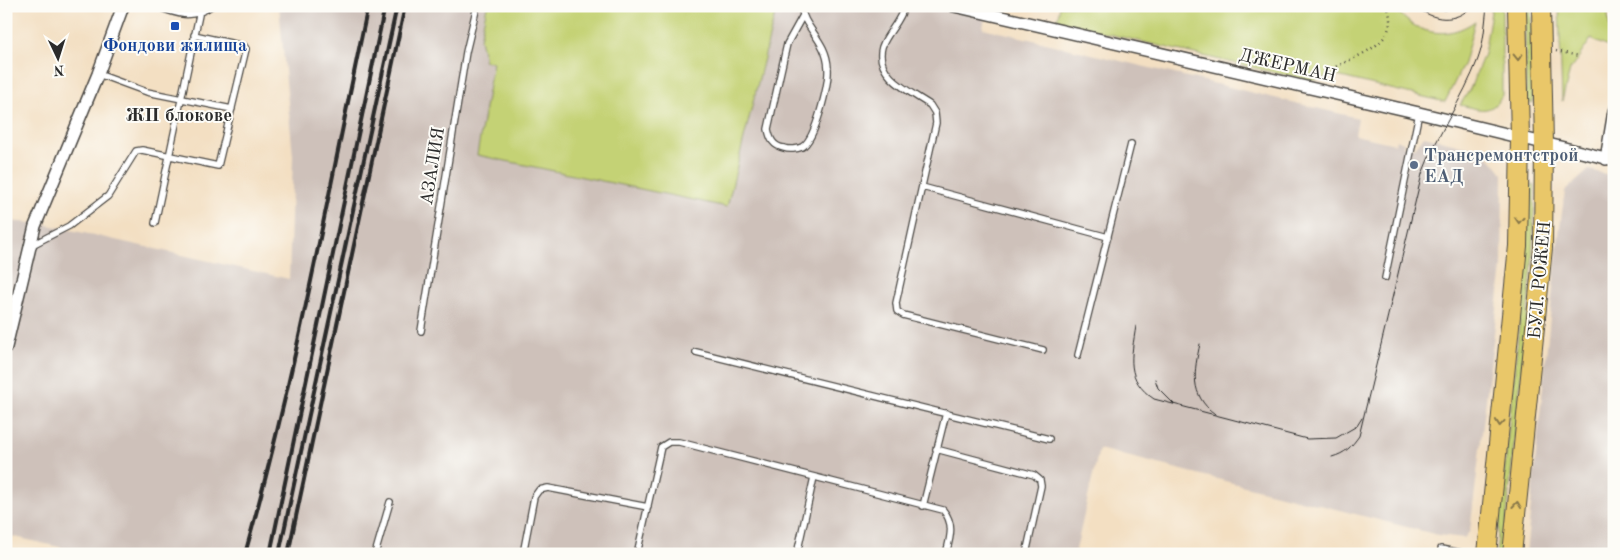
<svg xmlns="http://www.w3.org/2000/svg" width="1620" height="560" font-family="'Old Standard TT',serif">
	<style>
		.industrial { fill: #cec1ba }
		.green { fill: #c4d274; stroke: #787e50 }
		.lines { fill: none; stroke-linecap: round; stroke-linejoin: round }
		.service-casing { stroke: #494642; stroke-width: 8 }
		.minor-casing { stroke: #494642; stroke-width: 14 }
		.primary-casing { stroke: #494642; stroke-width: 20 }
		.path { stroke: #494642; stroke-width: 2.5; stroke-dasharray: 1 4; stroke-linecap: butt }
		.service { stroke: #fff; stroke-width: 5.5 }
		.minor { stroke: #fff; stroke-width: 11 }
		.primary { stroke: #e9c769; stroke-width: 18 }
		.tram { stroke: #2b2b2b; stroke-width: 1 }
		.rail { stroke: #2b2b2b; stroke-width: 4 }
		.oneway { stroke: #8a794a }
		.transit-dot { fill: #1a4fb4; stroke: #fdfcf7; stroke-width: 2 }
		.service-dot { fill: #5c6f8a; stroke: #fdfcf7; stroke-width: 2 }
		.labels { text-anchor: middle; stroke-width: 4; stroke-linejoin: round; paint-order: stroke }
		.transit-label { font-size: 18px; font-weight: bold; fill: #164399; stroke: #fdfcf7 }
		.street-label { font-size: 18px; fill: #2b2b2b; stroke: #fdfcf7 }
		.service-label { font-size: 18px; font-weight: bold; fill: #4e5e75; stroke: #fdfcf7; text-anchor: start }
		.neighbourhood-label { font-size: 19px; font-weight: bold; fill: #2b2b2b; stroke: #fdfcf7 }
	</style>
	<rect width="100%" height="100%" fill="#fdfcf7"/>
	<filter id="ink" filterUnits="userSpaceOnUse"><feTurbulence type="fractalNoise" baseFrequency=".02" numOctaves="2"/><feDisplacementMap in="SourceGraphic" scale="10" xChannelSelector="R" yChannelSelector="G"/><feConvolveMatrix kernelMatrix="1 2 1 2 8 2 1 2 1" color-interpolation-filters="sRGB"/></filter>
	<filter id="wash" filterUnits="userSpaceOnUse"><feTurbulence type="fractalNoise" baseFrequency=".0096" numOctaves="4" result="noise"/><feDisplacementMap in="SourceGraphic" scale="20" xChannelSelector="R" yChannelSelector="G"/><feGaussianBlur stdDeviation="1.12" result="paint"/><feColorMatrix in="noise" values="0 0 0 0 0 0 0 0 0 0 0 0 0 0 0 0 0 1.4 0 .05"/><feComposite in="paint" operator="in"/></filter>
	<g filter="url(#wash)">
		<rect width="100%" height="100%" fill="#f3dfc2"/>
		<!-- industrial -->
		<path class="industrial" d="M279 6H987L983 28 1358 118 1355 135 1395 144 1396 140 1404 142 1403 146 1415 148 1424 136 1472 148 1491 159 1503 174 1502 268 1470 531 1464 538 1438 535 1099 449 1075 554H90L6 535 8 221 44 224 289 279 293 156Z
			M1589 170 1614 176V554H1526L1557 248 1565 191Z"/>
		<!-- green -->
		<path class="green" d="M487 6H777L727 207 477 155 493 62 485 61 480 39Z
			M1060 6H1394C1413 35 1448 41 1475 21L1464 63 1445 102 1333 75 1311 81 1057 22Z
			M1492 6H1502V95C1491 116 1479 109 1460 105L1470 89 1484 54Z
			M1525 6H1531L1533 103H1526Z
			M1559 6H1607L1612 49 1591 39 1570 70 1562 101Z
			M1529 185H1535L1532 266 1503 554H1496L1524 277Z"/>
	</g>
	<g filter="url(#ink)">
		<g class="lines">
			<defs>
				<path id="service" d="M156 6C176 14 192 20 211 6
					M801 6C803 28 827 40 828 68 829 83 816 139 802 147 797 149 789 150 784 148 773 146 770 139 768 129L787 44 802 17
					M904 6C901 22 887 32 882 47 874 76 911 92 930 105L935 113 936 123 896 303 897 311 903 315 1043 350
					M98 74 147 92 232 109
					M922 187 1108 237
					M155 223 199 15
					M32 245 69 226 108 196 136 151 142 150 218 166 246 49 244 46 194 35
					M1385 278 1419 113
					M421 331 466 52 477 6
					M696 352 1049 439
					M1078 355 1131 144
					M936 449 1034 475 1040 480 1041 486 1026 554
					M923 506 946 413
					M1441 549 1467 554
					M375 554 390 502
					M523 554 534 497 539 490 548 488 648 507
					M637 554 661 447 669 442H679L943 510C955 524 950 538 946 554
					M797 554 814 477"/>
				<path id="minor" d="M954 6 1419 113 1614 160
					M1606 159 1614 111
					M6 347 35 226 98 74 123 6"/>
				<path id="primary" d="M1487 554 1518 246 1520 138 1517 6
					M1512 554 1543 248 1544 143 1541 6"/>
			</defs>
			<!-- service casing -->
			<use href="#service" class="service-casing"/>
			<!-- minor casing -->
			<use href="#minor" class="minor-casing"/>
			<!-- primary casing -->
			<use href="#primary" class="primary-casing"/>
			<!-- path -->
			<path class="path" d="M1556 51 1579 56
				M1321 79 1326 72C1352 56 1403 46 1387 6"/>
			<!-- service -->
			<use href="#service" class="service"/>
			<!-- minor -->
			<use href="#minor" class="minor"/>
			<!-- primary -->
			<use href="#primary" class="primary"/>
			<!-- tram -->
			<path class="tram" d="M1416 6C1432 21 1456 24 1472 6
				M1430 6 1445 10 1462 6
				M1136 326C1131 358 1125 379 1154 399L1307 439 1336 438 1357 426 1362 418
				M1200 344C1194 371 1189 395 1215 414
				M1155 379 1158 388 1174 404
				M1332 457C1346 453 1351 447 1359 436L1422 174C1437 134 1463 99 1478 59 1484 43 1485 23 1487 6"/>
			<!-- rail -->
			<path class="rail" d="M245 554C296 374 329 189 368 6
				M270 554 385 6
				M279 554 397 6
				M288 554 405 6"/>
		</g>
		<!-- one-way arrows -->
		<defs><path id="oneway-chevron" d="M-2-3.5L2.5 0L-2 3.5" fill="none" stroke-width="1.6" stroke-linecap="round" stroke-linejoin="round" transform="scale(1.25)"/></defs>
		<g class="oneway">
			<use href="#oneway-chevron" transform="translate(1518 57) rotate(89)"/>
			<use href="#oneway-chevron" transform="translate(1519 220) rotate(93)"/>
			<use href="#oneway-chevron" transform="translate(1500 423) rotate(95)"/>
			<use href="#oneway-chevron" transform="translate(1517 505) rotate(-84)"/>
		</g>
	</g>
	<!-- markers -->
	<rect class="transit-dot" x="170" y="21" width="10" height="10" rx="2.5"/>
	<circle class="service-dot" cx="1414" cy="165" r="5"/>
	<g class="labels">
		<!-- transit labels -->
		<g class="transit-label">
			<text x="175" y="51">Фондови жилища</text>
		</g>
		<!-- street labels -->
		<g class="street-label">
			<text transform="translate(1288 65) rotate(13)" y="6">ДЖЕРМАН</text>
			<text transform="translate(432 166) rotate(-81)" y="6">АЗАЛИЯ</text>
			<text transform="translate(1539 280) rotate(-85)" y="6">БУЛ. РОЖЕН</text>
		</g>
		<!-- service labels -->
		<g class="service-label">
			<text x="1424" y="161">Трансремонтстрой<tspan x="1424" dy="21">ЕАД</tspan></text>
		</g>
		<!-- neighbourhood labels -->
		<g class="neighbourhood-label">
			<text x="179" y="121">ЖП блокове</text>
		</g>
	</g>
	<!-- margin -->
	<rect width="1620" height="560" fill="none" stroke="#fdfcf7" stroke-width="25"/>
	<!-- north arrow -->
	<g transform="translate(58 58) rotate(176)" stroke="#fdfcf7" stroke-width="4" paint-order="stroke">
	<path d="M0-4L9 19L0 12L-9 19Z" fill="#2b2b2b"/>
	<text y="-8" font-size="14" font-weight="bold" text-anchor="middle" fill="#2b2b2b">N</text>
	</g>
</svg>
